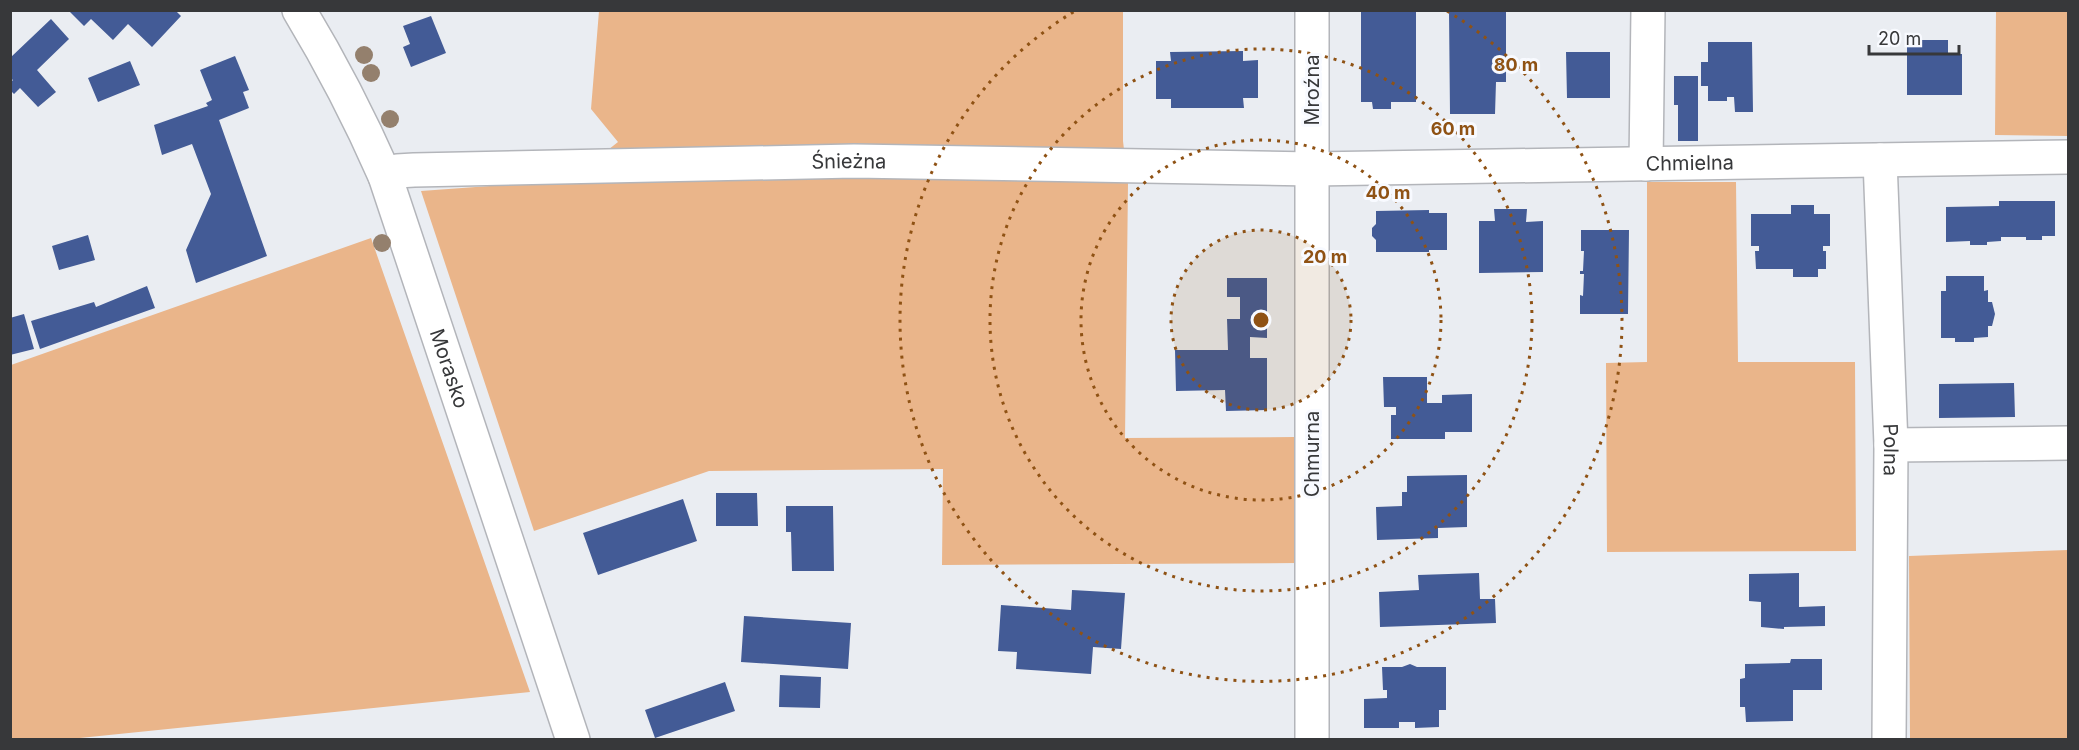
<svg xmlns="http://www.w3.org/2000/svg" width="2079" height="750" font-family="Inter,sans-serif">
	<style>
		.green { fill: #eab58a }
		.building { fill: #435b96 }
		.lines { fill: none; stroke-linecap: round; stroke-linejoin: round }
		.minor-casing { stroke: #b3b5ba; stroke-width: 36 }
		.minor { stroke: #fff; stroke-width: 33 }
		.tree { fill: #94806d }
		.ring { fill: none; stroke: #8f5214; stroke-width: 3; stroke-dasharray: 3 6 }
		.labels { text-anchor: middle; stroke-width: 6; stroke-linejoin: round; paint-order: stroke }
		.street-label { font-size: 20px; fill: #37383a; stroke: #f8faff }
		.centre { fill: #8f5214; stroke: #f8faff; stroke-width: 3 }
		.ring-label { font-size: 18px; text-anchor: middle; font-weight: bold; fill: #8f5214; stroke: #f8faff; stroke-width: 6; stroke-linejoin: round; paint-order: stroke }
	</style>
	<rect width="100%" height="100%" fill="#eaedf2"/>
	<!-- green -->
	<path class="green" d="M599 11H1123V141L1128 184 1125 438 1295 437 1297 563 942 565 943 469 709 471 534 531 421 191 570 180 618 142 591 109Z
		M1996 11H2068V136L1995 135Z
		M1647 182H1736L1738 362H1855L1856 551 1607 552 1606 363 1647 362Z
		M371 238 530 692 70 739H11V365Z
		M2068 550V739H1910L1909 556Z"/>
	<!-- building -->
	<path class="building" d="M68 10H175L181 16 152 47 128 24 113 40 91 19 84 26Z
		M1361 10H1416V102H1391V109H1373L1372 102H1361Z
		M1449 10H1506V82H1496L1495 114H1450Z
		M431 16 446 53 411 67 403 47 410 44 403 26Z
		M51 19 69 39 37 70 56 92 38 107 20 88 14 94 10 90V83L13 80 10 78V58Z
		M1907 40H1948V54H1962V95H1907Z
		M1708 42H1752L1753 112H1735L1734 97H1727V101H1708V86H1701V62H1708Z
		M1243 51V61L1258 60V98H1243L1244 108H1171V99H1156V61H1171L1170 52Z
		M1566 52H1610V98H1567Z
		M235 56 249 90 243 92 249 108 219 120 267 256 196 283 186 250 211 194 192 144 162 155 154 125 208 106 206 103 212 100 200 70Z
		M130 61 140 85 98 102 88 78Z
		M1674 76H1698V141H1678V105H1674Z
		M1999 201H2055V236H2042V240H2026V237H2001V241L1987 242V245H1970V241L1946 242V207L1999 206Z
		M1791 205H1814V214H1830V246H1823V251H1826V269H1818V277H1793V269H1756L1755 251H1759V246H1751V214H1791Z
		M1494 209H1527L1526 222 1543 221V272L1479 273V221H1495Z
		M1429 210V213H1447V250H1429V252H1376V240L1372 236V228L1376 224V211Z
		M1581 230H1629L1628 314H1580V295L1583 296 1584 274H1580V271H1583L1584 251H1581Z
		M88 235 95 260 59 270 52 246Z
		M1946 276H1984V291L1988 290V302H1992L1995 314 1992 326H1988V337L1974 338V342H1955V338H1941V291H1946Z
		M1227 278H1267V338L1250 337V358H1267V410L1226 411 1225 390 1176 391 1175 350H1228L1227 319H1240V297H1227Z
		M147 286 155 308 40 349 31 321 94 302 96 307Z
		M24 314 34 349 10 355V318Z
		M1383 377H1427V403H1442V395L1472 394V432H1445V439H1391V415H1396V407H1384Z
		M2014 383 2015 417 1939 418V384Z
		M1467 475V527L1438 528V538L1377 540 1376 507 1402 506V492H1407V476Z
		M716 493H757L758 526H716Z
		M683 499 697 541 598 575 583 533Z
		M786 506H833L834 571H792L791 532H786Z
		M1479 573 1480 599H1495L1496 623 1380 627 1379 592 1419 590 1418 575Z
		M1799 573V607L1825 606V626L1784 627V629L1761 627V602L1749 601V574Z
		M1072 590 1125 593 1121 649 1093 647 1091 674 1016 669 1017 652 998 651 1001 605 1071 610Z
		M744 616 851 623 848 669 741 662Z
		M1791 659H1822V690H1793V721L1746 722 1745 707H1740V679L1745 678V664L1790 663Z
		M1410 664 1417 667H1446V710H1439V727L1415 728V722H1399V728H1364V699L1387 698V690H1383L1382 667H1402Z
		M780 675 821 677 820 708 779 707Z
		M725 682 735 711 655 738 645 710Z"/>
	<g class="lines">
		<defs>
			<g id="minor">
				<path id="s1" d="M299 10C331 63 360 119 385 176L573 740"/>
				<path id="s2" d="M1880 160 1891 445 1889 740"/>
				<path d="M1646 164 1648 10"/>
				<path id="s3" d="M385 176 397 171 414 170 854 161 1313 169 2068 157"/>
				<path d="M1891 445 2068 443"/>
				<path d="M1312 740V10"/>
			</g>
		</defs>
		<!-- minor casing -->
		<use href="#minor" class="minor-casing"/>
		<!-- minor -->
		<use href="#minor" class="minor"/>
	</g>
	<!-- trees -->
	<g class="tree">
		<circle cx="364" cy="55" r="9"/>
		<circle cx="371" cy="73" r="9"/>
		<circle cx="390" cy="119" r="9"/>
		<circle cx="382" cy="243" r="9"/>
	</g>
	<!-- distance rings -->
	<circle cx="1261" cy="320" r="90" fill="#8f5214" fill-opacity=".12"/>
	<g class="ring">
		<circle cx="1261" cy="320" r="90"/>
		<circle cx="1261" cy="320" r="180"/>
		<circle cx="1261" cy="320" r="271"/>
		<path d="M1447 11A361 361 0 1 1 1075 11"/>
	</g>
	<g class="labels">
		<!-- street labels -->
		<g class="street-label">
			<text transform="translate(1312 90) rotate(-90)" y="7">Mroźna</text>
			<text dy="7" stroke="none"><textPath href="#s3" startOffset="465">Śnieżna</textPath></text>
			<text dy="7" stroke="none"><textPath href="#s3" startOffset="1306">Chmielna</textPath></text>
			<text dy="7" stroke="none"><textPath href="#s1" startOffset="390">Morasko</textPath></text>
			<text dy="7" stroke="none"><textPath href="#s2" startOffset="290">Polna</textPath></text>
			<text transform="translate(1312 454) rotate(-90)" y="7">Chmurna</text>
		</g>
	</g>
	<circle cx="1261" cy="320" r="9" class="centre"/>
	<g class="ring-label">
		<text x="1516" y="71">80 m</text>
		<text x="1453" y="135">60 m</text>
		<text x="1388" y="199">40 m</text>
		<text x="1325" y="263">20 m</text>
	</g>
	<!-- border -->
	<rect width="2079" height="750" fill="none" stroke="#37383a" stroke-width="24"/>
	<!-- scale -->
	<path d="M1869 45v9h90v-9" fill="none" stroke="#37383a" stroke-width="3"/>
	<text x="1878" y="45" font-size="18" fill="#37383a" stroke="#f8faff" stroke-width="4.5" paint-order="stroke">20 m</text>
</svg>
